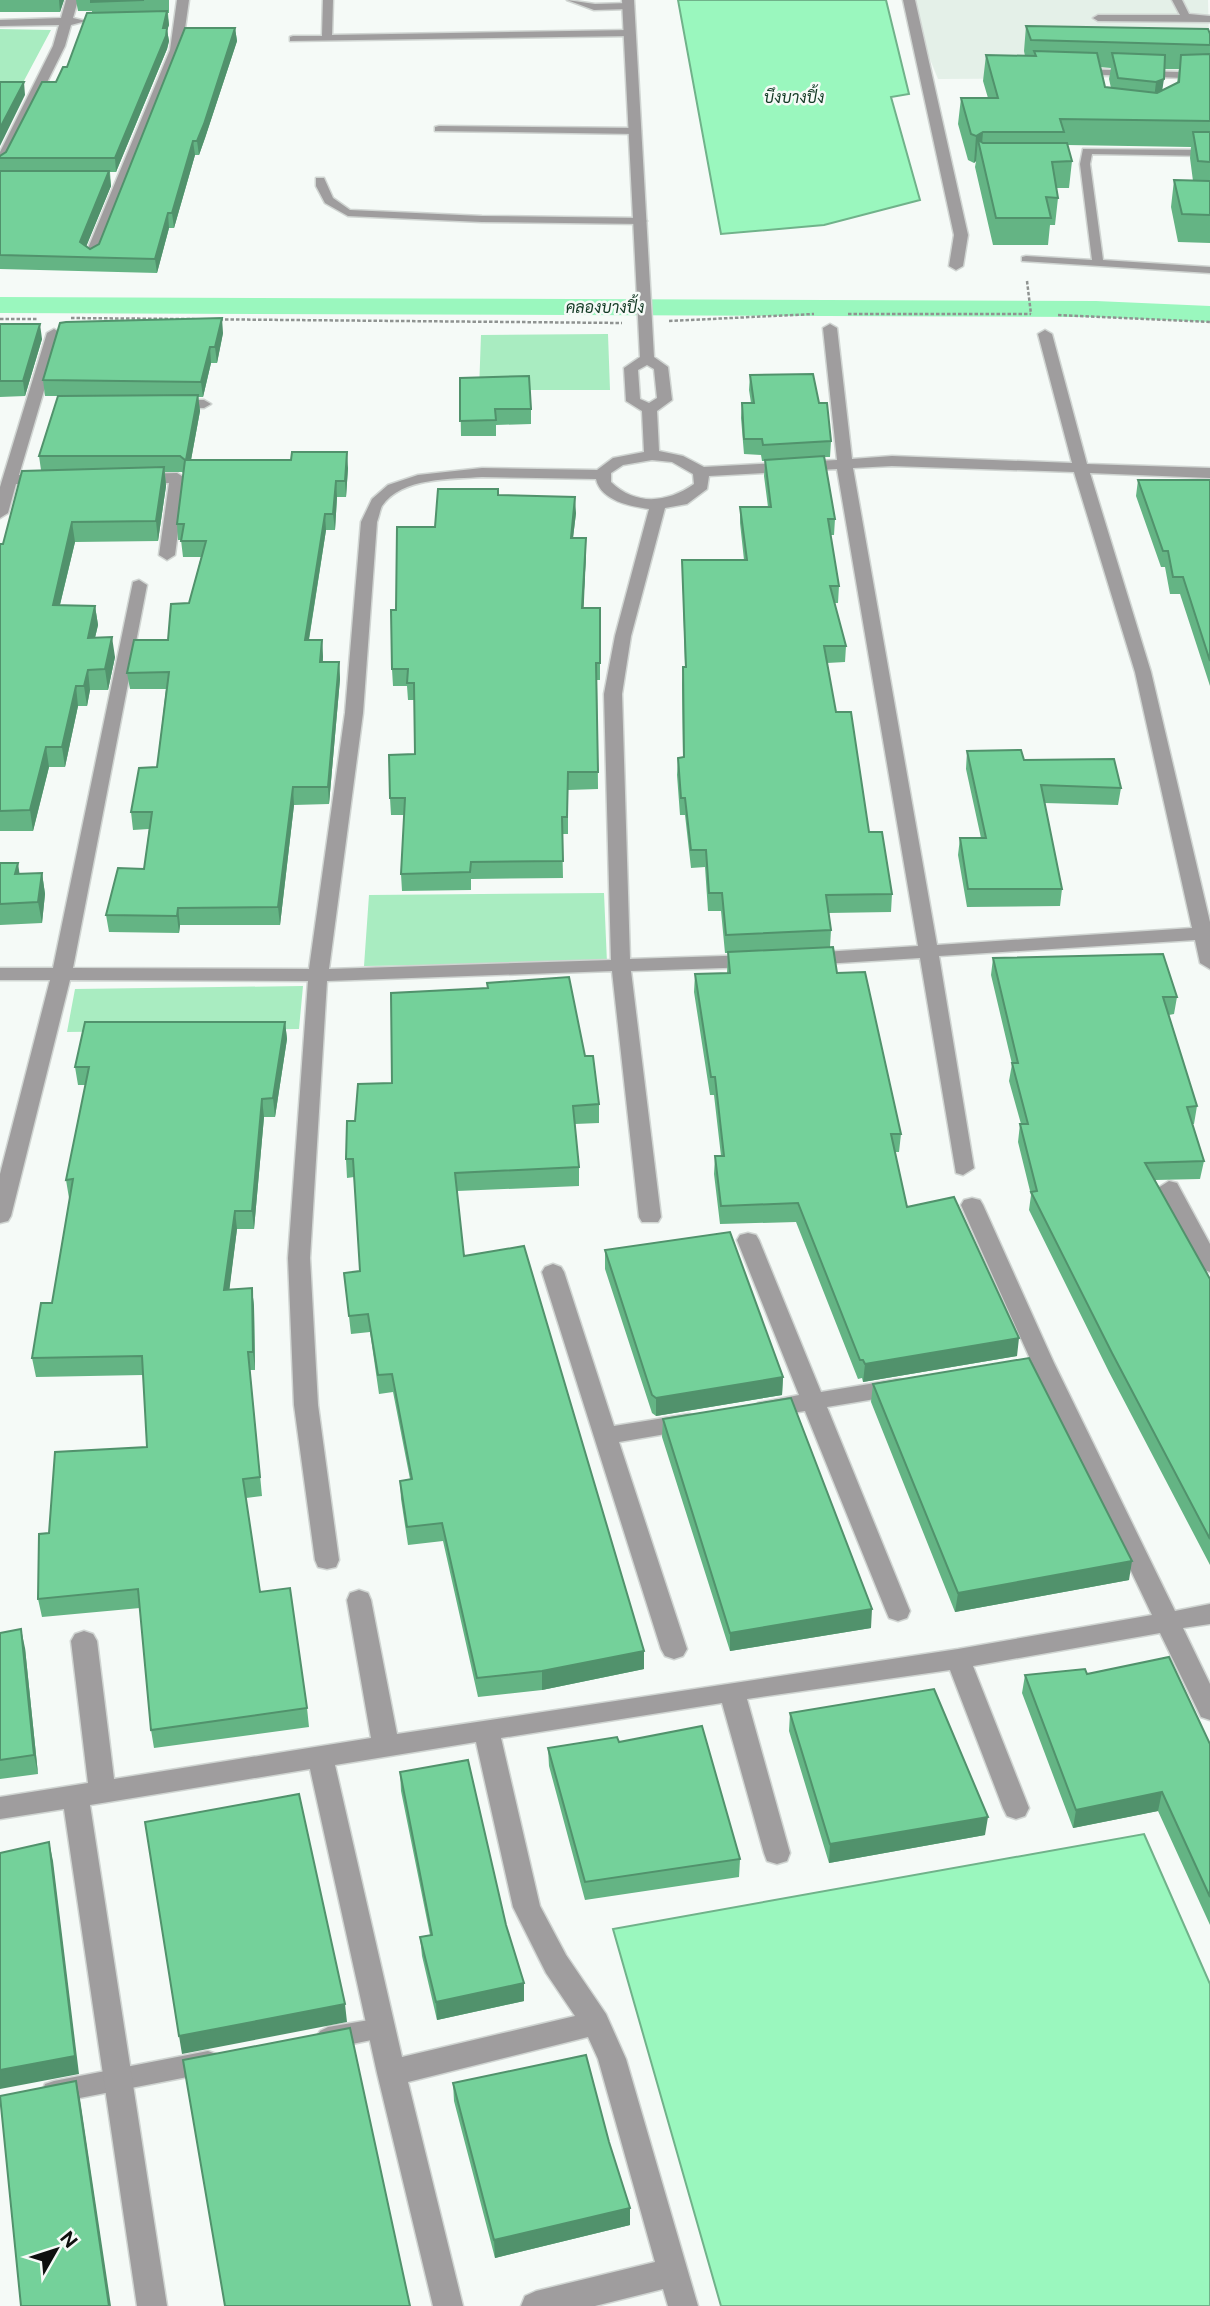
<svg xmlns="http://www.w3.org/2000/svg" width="1210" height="2306" font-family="'Public Sans',Sarabun,sans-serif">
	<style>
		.built { fill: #e4f0e8 }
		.green { fill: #a9ecc1 }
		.water { fill: #9af7be; stroke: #70b28a; stroke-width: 2 }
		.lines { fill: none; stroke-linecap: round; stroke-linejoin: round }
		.canal { fill: #9af7be; fill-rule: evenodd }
		.lane-casing { stroke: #d0d5d2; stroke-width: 3 }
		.street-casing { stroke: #d0d5d2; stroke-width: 3 }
		.path { stroke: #8f9391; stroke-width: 2.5; stroke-dasharray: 3.5 2; stroke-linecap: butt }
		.lane { fill: #9f9d9e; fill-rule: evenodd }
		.street { fill: #9f9d9e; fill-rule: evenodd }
		.wall { fill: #64b484; fill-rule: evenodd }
		.shaded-wall { fill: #51926c }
		.building { fill: #74d19a; stroke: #51926c; stroke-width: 2 }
		.labels { text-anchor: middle; stroke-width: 5; stroke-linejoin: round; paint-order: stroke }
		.far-water-label { font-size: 16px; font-style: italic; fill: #143b26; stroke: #f5faf7 }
	</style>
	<rect width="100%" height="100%" fill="#f5faf7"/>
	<!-- built -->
	<path class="built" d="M906 0H1208L1210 77 938 79Z"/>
	<!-- green -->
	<path class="green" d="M0 29 51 30 18 92H0Z
		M608 334 610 390H479L481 335Z
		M604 893 607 963 364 966 369 895Z
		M303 986 299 1029 67 1032 75 989Z"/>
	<!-- water -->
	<path class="water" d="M678 0H886L909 94 891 97 920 200 824 225 721 234Z
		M1144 1834 1210 1984V2306H721L613 1929Z"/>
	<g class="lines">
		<!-- canal -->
		<path class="canal" d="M0 297 1096 301 1210 306V322L1096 317 0 313Z"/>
		<defs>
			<path id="lane" d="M323 0H333L332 35 630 30 635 33 630 36 290 41V37L293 36H322Z
				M567 0 595 4 629 3 634 6 629 9 594 10Z
				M1172 0H1182L1189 14 1210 16V22L1098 21 1093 18 1098 15H1180Z
				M1076 69 1210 73V79L1080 74 1075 71Z
				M439 126 636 128 641 131 636 134 435 131V127Z
				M1083 149 1210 150V156L1092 154 1090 164 1103 260 1210 267V273L1022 261V257L1026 256 1092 260 1080 164Z
				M316 178H324L333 198 350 210 482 216 642 218 647 221 642 224 482 222 348 216 325 203 316 186Z
				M381 2018 389 2021 393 2028 389 2035 381 2038 328 2049 320 2045 316 2038 320 2031 328 2027Z
				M208 2051 216 2054 220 2062 216 2070 208 2073 54 2103 45 2100 42 2092 45 2084 54 2081Z"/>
			<path id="street" d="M66 0H78L73 18 86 21 71 25 65 46 6 165 0 169V152L53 46 59 25 0 26V20L61 18Z
				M177 0H189L182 50 98 258 86 261 84 258 170 50Z
				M622 0H634L654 357 668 367 672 400 657 411 659 451 683 456 704 467 837 460 823 328 830 324 837 328 852 459 892 456 1072 463 1038 334 1045 330 1052 334 1087 464 1210 468V478L1090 473 1151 672 1210 922V969L1200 963 1195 940 939 956 974 1168 963 1175 956 1173 920 958 807 965 797 959 807 953 918 946 837 469 709 476 707 489 687 504 665 508 631 636 622 694 630 959 754 955 764 961 754 967 631 971 661 1217 658 1222H642L639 1217 612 971 327 981 310 1258 318 1405 339 1560 336 1567 327 1569 318 1567 315 1560 294 1405 288 1258 308 981 70 980 11 1216 8 1221 0 1223V1174L50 980H0V968H53L133 582 139 580 147 585 73 968 309 969 345 713 361 522 372 499 388 485 418 475 482 468 597 470 613 458 644 452 642 411 626 401 624 368 640 357ZM647 365 654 369 657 398 649 403 640 399 638 370ZM652 460 672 462 693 474 694 484C667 503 636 506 611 482V473L623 465ZM892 466 1074 472 1135 672 1192 928 937 945 853 468ZM482 477 596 479C601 501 630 506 649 509L615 636 604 694 611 960 329 969 363 713 377 522C379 517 380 510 382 506 401 477 453 479 482 477Z
				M903 0H915L968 235 963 266 956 270 949 266 954 235Z
				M54 329 61 333 19 475 47 474 55 479 47 484H16L8 513 0 518V487L47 333Z
				M171 400H204L211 404 204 408 166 407 164 404Z
				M177 473 185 478 175 555 167 560 159 555 169 483 139 484 131 479 139 474Z
				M1169 1181 1177 1183 1210 1244V1272L1202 1269 1158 1188Z
				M972 1198 980 1200 983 1205 1054 1363 1175 1611 1210 1604V1624L1183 1628 1210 1684V1720L1201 1717 1160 1633 973 1666 1029 1808 1025 1816 1016 1819 1007 1816 1003 1808 950 1670 747 1699 790 1853 787 1861 777 1864 767 1861 764 1853 722 1703 501 1738 540 1906 566 1955 606 2014 626 2059 698 2306H668L663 2289 595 2306H521L525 2296 536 2291 655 2262 598 2059 588 2037 408 2082 463 2306H433L377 2073 310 1769 90 1805 167 2306H137L64 1809 0 1819V1797L88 1783 71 1641 75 1634 84 1631 93 1634 97 1641 114 1779 371 1738 347 1600 350 1593 359 1590 368 1593 371 1600 397 1734 958 1649 1152 1615 1032 1363 961 1205 964 1200ZM476 1742 513 1907 546 1973 575 2016 402 2057 335 1765Z
				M748 1233 756 1235 759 1240 821 1392 899 1379 907 1381 910 1387 907 1393 899 1395 827 1407 910 1611 907 1618 898 1621 889 1618 886 1611 805 1411 766 1417 758 1415 754 1409 758 1403 799 1395 737 1240 740 1235Z
				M553 1264 561 1267 564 1272 614 1426 689 1414 697 1416 701 1422 697 1428 689 1430 619 1442 687 1649 683 1656 674 1659 665 1656 661 1649 542 1272 545 1267Z"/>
		</defs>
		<!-- lane casing -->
		<use href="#lane" class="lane-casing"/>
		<!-- street casing -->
		<use href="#street" class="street-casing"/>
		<!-- path -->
		<path class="path" d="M1027 281 1031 314
			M848 314H1031
			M1058 315 1210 322
			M71 318 622 323
			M0 319H38
			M669 321 814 314"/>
		<!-- lane -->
		<use href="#lane" class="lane"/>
		<!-- street -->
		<use href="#street" class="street"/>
	</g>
	<!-- wall -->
	<path class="wall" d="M0 0H64L60 12H0Z
		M76 0H169V13H168L169 25 167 30 169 41 167 49 116 172H110L111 186 86 246 90 249 99 244 235 28 237 41 205 138 199 155H195L174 228H169L157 273 0 269V156L6 152 67 67 92 13V11H78Z
		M1026 26 1210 34V243L1178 242 1171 207 1174 180 1193 181 1190 158 1191 147 1067 145 1072 161 1069 188H1056L1058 198 1055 225H1050L1048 245H993L975 167 976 161 974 163 968 160 958 124 961 98H988L983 81 986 55 1025 56 1024 51ZM1100 67 1111 68 1109 79 1111 88 1105 87ZM1164 69H1179L1177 83 1162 90Z
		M0 324 42 339 25 396 0 397Z
		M223 333 217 363H211L203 397H198L200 411 191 460 348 468 346 497H337L335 530H326L309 640H322L323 662H339L340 679 329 804 294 805 280 925H180L179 933 109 932 106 915 144 869 149 829 133 830 131 812 157 767 166 689H130L127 673 168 640 189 603 201 557H183L181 540H178L177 524 183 473 182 472H165L166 486 158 541 75 542 60 605 95 606 98 625 95 638 115 657 108 690H90L87 706H78L65 767H49L33 831H0V544H3L41 470 39 456 58 396H45L43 380Z
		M750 375 819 403 831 441 830 457H824L835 519 834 535H830L839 586 838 603H834L846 646 845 662 827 663 836 712 869 832 892 894 891 912 828 913 831 930 830 947 837 973 901 1134 899 1152H895L907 1207 1017 1356 863 1382 862 1378 858 1379 796 1222 720 1224 714 1174 715 1156H721L714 1095H710L694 992 695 974 727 973 728 953H725L721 911H708L705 867 691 868 685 815H680L677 775 678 758 683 757 682 684 683 667H685L682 560H744L740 523V507H768L764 476 765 461H762L761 455 744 454 741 418 742 403H751L749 390Z
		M460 378 531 409V424L496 425V436H461Z
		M1138 480H1210V686L1180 594H1170L1165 567H1161L1136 496Z
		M498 495 576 513 573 538 586 554 583 608H600V680H597L598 789 568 790V834H562L563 878 471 879V890L402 891 401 874 404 815H391L390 798 415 754 414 700H408L407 686H393L392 669 396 610 435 527Z
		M967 751 1024 760 1121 788 1118 805 1044 803 1062 889 1060 906 967 907 958 855 960 838H981L966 769Z
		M0 863 20 874 42 873 45 894 42 923 0 925Z
		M993 958 1177 997 1174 1014 1169 1015 1197 1106 1194 1124H1192L1204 1161 1200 1179 1155 1180 1210 1279V1565L1109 1372 1029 1210 1031 1195 1018 1142 1020 1124H1021L1009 1081 1012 1064 991 975Z
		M487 983 585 1056 599 1104V1123L575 1124 579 1167V1186L457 1191 464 1256 644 1651V1669L542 1690 478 1697 443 1541 408 1545 401 1499 400 1481 410 1479 393 1392 379 1394 370 1332 351 1334 344 1273 360 1271 354 1177 347 1178 346 1159 355 1121 487 988Z
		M285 1022 287 1039 275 1117H264L254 1229H237L229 1290 252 1288 254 1307 255 1370H250L262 1496 246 1498 260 1592 307 1708 309 1727 154 1748 151 1730 140 1608 42 1617 38 1599 49 1533 147 1447 143 1375 36 1377 32 1358 52 1303 70 1198H69L66 1180 86 1085H78L75 1067Z
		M605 1250 783 1377 782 1395 656 1416 652 1413 605 1269Z
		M873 1384 1129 1580 955 1612 871 1402Z
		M663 1419 871 1628 730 1651 662 1437Z
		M0 1633 25 1648 38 1774 0 1779Z
		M1087 1674 1210 1744V1925L1158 1811 1073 1828 1022 1693 1025 1675Z
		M790 1713 985 1835 829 1863 789 1731Z
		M619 1742 740 1859 739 1877 585 1900 549 1766 548 1748Z
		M400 1772 524 2001 437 2020 422 1956 420 1937 430 1935 401 1791Z
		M453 2083 609 2142 630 2225 495 2258 454 2101Z"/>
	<!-- shaded-wall -->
	<path class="shaded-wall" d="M59 0H64L60 12Z
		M167 11 169 25 167 30 169 41 167 49 116 172 115 158 163 28Z
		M235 28 237 41 205 138 199 155 197 141Z
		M1164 79 1160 104 1153 107 1156 82Z
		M24 82 25 95 0 146V128Z
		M983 132 981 156 978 140 976 161 974 163 976 136Z
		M193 141 195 155 174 228 172 213Z
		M109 171 111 186 82 257 80 242Z
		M168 213 169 228 157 273 155 259Z
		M222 318 223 333 217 363 215 347Z
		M40 324 42 339 25 396 23 381Z
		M210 347 211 363 203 397 201 382Z
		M198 395 200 411 188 476 186 460Z
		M347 452 348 468 346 497 345 481Z
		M164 467 166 486 158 541 156 521Z
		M336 481 337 497 335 530 333 514Z
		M575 497 576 513 571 554V538Z
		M325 514 326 530 306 657 305 640Z
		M72 522 75 542 55 625 53 605Z
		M586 538V554L583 624 582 608Z
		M95 606 98 625 90 658 88 638Z
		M112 637 115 657 108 690 105 669Z
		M322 640 323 657 321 679 320 662Z
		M339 662 340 679 329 804 328 787Z
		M88 670 90 690 87 706 84 686Z
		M76 686 78 706 65 767 62 747Z
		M46 747 49 767 33 831 30 810Z
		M293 787 294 805 280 925 278 907Z
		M18 863 21 884 15 874Z
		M42 873 45 894 42 923 38 902Z
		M178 908 180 925 179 933 177 916Z
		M285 1022 287 1039 275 1117 273 1098Z
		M262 1099 264 1117 254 1229 252 1211Z
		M235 1211 237 1229 227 1309 224 1290Z
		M252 1288 254 1307 255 1370 253 1352Z
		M1019 1338 1017 1356 863 1382 865 1364Z
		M783 1377 782 1395 656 1416V1398Z
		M1132 1561 1129 1580 955 1612 958 1593Z
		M872 1609 871 1628 730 1651V1633Z
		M21 1629 25 1648 38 1774 34 1755Z
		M644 1651V1669L542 1690V1671Z
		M1162 1792 1158 1811 1073 1828 1076 1810Z
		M988 1817 985 1835 829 1863 830 1844Z
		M49 1842 53 1861 79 2074 0 2089V2070Z
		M524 1983V2001L437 2020 436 2002Z
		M345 2004 347 2022 182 2054 179 2036Z
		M76 2081 80 2099 111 2306H109Z
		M630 2208V2225L495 2258 494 2240Z"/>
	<!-- building -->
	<path class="building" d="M91 0H144L91 2Z
		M167 11 163 28H167L166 36 115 158H0V156L6 152 42 82H56L63 67H67L87 13Z
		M1026 26 1208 29 1210 34V45L1031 40Z
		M185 28H235L204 124 197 141H193L172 213H168L155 259 0 255V171H109L80 242 90 249 99 244Z
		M1034 51 1097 53 1105 87 1157 93 1179 82 1181 55 1210 54V121L1060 119 1064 132H983L976 136 971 134 961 98H998L986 55 1036 56Z
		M1112 53 1165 55 1164 79 1156 82 1118 78Z
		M0 82H24L0 128Z
		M1193 132H1210V162L1198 161Z
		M978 140 983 143H1067L1072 161 1052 162 1058 198 1046 197 1051 218H996Z
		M1174 180 1210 181V215L1182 214Z
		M222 318 215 347H210L201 382 43 380 60 323 66 322Z
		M0 324H40L23 381H0Z
		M813 374 819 403H827L831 441 763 445 762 439H744L742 403H754L750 375Z
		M529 376 531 409H495L496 420 460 421V378Z
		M198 395 186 460H291L292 452H347L345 481H336L333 514H325L305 640H322L320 662H339L328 787H293L278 907 178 908 177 916 106 915 118 868 144 869 152 812H131L139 768 157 767 169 672 127 673 134 640H168L171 604 189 603 206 541H181L184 524H177L185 460 180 456H39L58 396Z
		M824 456 835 519H828L839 586H830L846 646H824L836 712H851L869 832H882L892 894 826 895 831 930 726 935 722 893H709L706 850H691L685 798H681L678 758 684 757 683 667H686L682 560H747L740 507H771L765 460Z
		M164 467 156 521 72 522 53 605 95 606 88 638 112 637 105 669 88 670 84 686H76L62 747H46L30 810 0 811V544H3L22 471Z
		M1138 480H1210V661L1183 577H1173L1168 551H1163Z
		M438 489H498V495L575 497 571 538H586L582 608H600V663H596L598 772H568L567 817H562L563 861 471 862 470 872 401 874 405 798H390L389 755 415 754 414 683H407L408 669H392L391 610H396L397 527H435Z
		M1021 750 1024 760 1114 759 1121 788 1041 785 1062 889H968L960 838H986L967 751Z
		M0 863H18L15 874 42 873 38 902 0 904Z
		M833 947 837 973 865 972 901 1134H891L907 1207 954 1197 1019 1338 865 1364 863 1360H860L798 1203 721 1206 715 1156H724L715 1077H711L695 974 730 973 728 952Z
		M1163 954 1177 997H1163L1197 1106 1187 1107 1204 1161 1145 1163 1210 1279V1539L1112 1353 1031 1192 1037 1191 1020 1124H1028L1012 1063H1018L993 958Z
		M569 977 585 1056H593L599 1104 573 1106 579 1167 455 1173 464 1256 524 1246 644 1651 542 1671 477 1678 442 1523 407 1527 400 1481 412 1479 392 1374 378 1375 368 1314 349 1316 344 1273 360 1271 353 1159H346L347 1121H355L358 1084 392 1083 391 993 488 988 487 983Z
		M85 1022H285L273 1098 262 1099 252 1211H235L224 1290 252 1288 253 1352H248L260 1477 243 1479 260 1592 290 1588 307 1708 151 1730 138 1589 38 1599 39 1534 49 1533 55 1452 147 1447 142 1356 32 1358 41 1303H52L73 1179 66 1180 89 1067H75Z
		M730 1232 783 1377 656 1398 652 1395 605 1250Z
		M1029 1358 1132 1561 958 1593 873 1384Z
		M791 1398 872 1609 730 1633 663 1419Z
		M21 1629 34 1755 0 1760V1633Z
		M1169 1657 1210 1744V1897L1162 1792 1076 1810 1025 1675 1085 1669 1087 1674Z
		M934 1689 988 1817 830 1844 790 1713Z
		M702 1726 740 1859 585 1882 548 1748 617 1737 619 1742Z
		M468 1760 506 1925 524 1983 436 2002 420 1937 432 1935 400 1772Z
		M299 1794 345 2004 179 2036 145 1822Z
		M49 1842 75 2056 0 2070V1853Z
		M350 2028 410 2306H225L183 2060Z
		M586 2055 609 2142 630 2208 494 2240 453 2083Z
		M76 2081 109 2306H21L0 2096Z"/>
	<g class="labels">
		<!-- far-water labels -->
		<g class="far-water-label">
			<text x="794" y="103">บึงบางปิ้ง</text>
			<text x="605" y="313">คลองบางปิ้ง</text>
		</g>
	</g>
	<!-- north arrow -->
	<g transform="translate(56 2250) rotate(51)" stroke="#f5faf7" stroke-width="5" paint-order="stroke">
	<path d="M0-5L12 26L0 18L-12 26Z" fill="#0e100f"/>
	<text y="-10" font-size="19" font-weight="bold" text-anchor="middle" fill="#0e100f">N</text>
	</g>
</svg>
